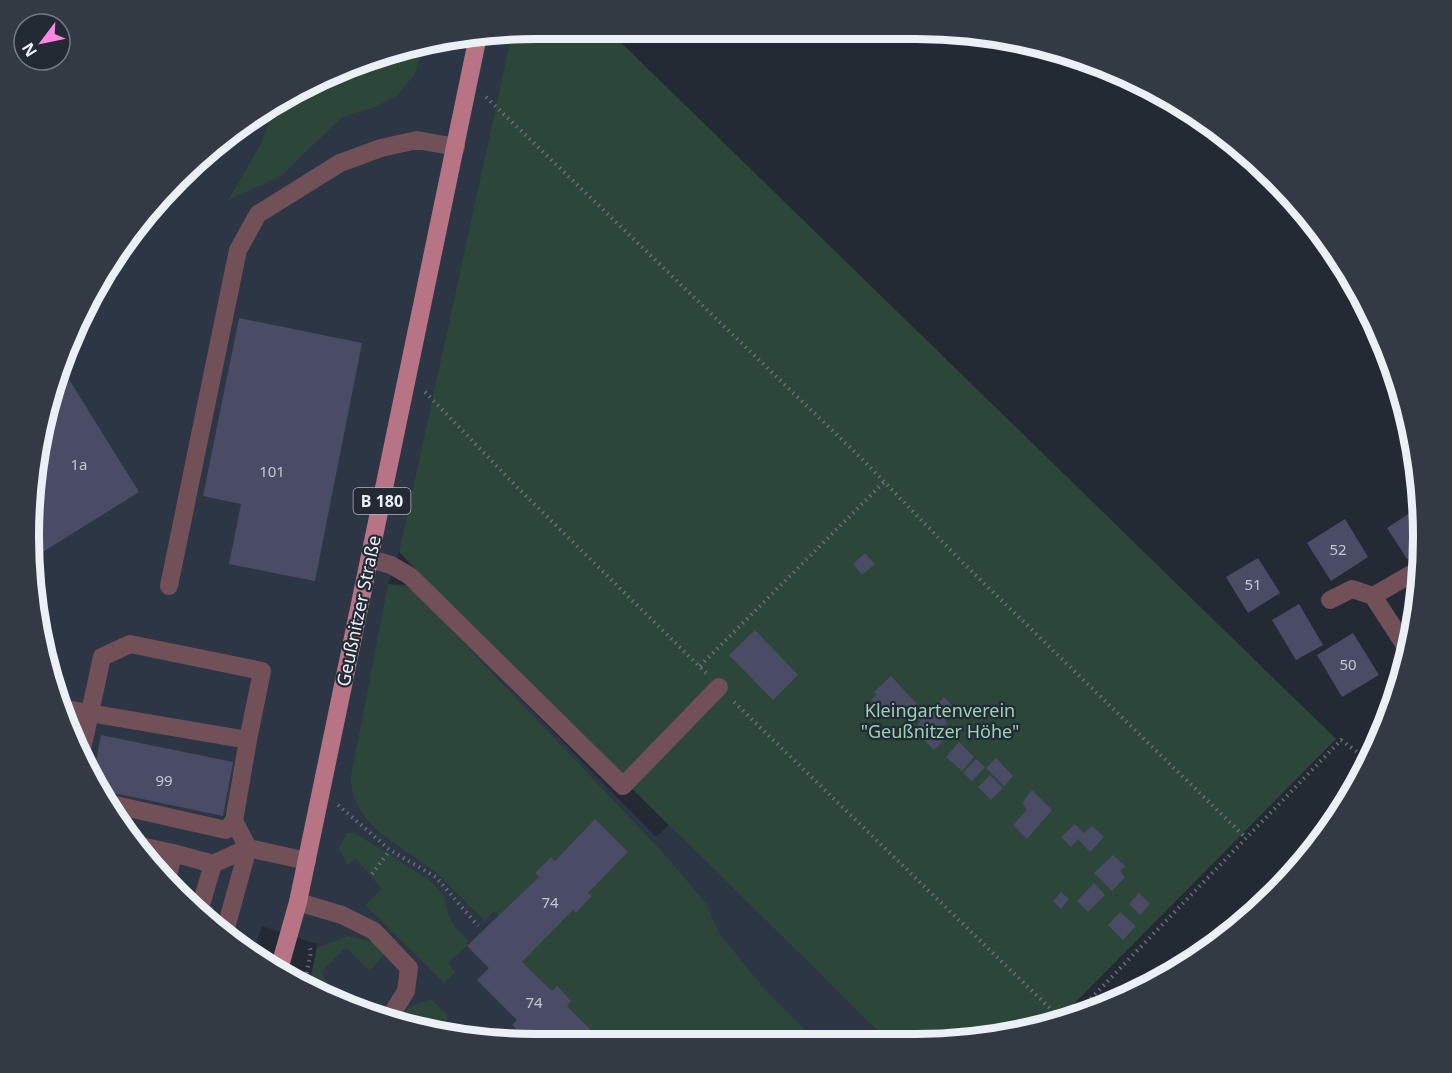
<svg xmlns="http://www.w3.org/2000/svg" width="1452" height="1073" font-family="'Noto Sans',sans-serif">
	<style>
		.built { fill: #2c3645 }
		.green { fill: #2c4639 }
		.building { fill: #4a4c66 }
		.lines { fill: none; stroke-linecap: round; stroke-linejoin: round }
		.path { stroke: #686e77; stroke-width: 4; stroke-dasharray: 1.5 4.5; stroke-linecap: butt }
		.minor { stroke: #715058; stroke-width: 18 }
		.major { stroke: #b77485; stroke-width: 18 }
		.labels { text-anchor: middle; stroke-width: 4.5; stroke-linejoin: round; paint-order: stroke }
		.number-label { font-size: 15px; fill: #c3c7d3 }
		.shield { fill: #232a34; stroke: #afb5bc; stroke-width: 1.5 }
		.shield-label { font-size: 16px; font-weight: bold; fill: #ebf0f7 }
		.street-label { font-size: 18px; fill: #ebf0f7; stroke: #232a34 }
		.park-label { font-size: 18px; fill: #99d3b6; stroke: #232a34 }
		.rim { fill: none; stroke: #ebf0f7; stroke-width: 8 }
	</style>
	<rect width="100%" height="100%" fill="#232a34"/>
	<!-- built -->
	<path class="built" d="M512 32 399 552 388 584 410 585 656 837 669 825 888 1041 503 1043 405 1027 309 987 317 944 262 926 253 955 202 919 133 845 56 700 30 570 38 438 81 312 155 201 274 104 262 141 229 198 280 177 343 117 373 108 415 74 425 43Z"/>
	<!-- green -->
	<path class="green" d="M537 29H607L1336 739 1059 1019 982 1040 888 1041 607 764 399 552 512 32Z
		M425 43 415 74 397 96 373 108 343 117 280 177 228 200 262 141 274 104 282 97 405 46Z
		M388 584 412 589 657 846 706 903 719 933 766 991 816 1041 604 1043 567 1006 571 1001 557 987 552 991 522 962 573 910 576 913 592 897 588 893 628 852 595 819 555 861 551 857 535 873 539 877 501 917 494 911 485 921C468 905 452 887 435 872 403 845 350 826 351 776Z
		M347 833H355L432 882 445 897 448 914 455 927 468 940 467 946 448 963 455 972 444 983 365 905 382 889 356 859 347 865 339 848Z
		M348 936 374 942 384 954 370 971 346 947 321 972 330 986 324 994 309 987 317 948Z
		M431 999 446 1013 448 1019 436 1032 425 1030 416 1022 410 1028 394 1023 410 1007Z"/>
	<!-- building -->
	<path class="building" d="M239 318 362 343 315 581 229 564 241 504 203 496Z
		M62 368 139 492 30 560 38 438Z
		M1422 505 1421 550 1407 559 1387 528Z
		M1345 519 1368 557 1331 581 1307 543Z
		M865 553 875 564 862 575 853 564Z
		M1258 558 1280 593 1248 613 1226 577Z
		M1299 604 1323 645 1296 660 1272 620Z
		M755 630 798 675 773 700 729 655Z
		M1353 633 1379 675 1342 697 1317 655Z
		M891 676 917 704 906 715 897 706 885 715 871 700 877 694 874 692Z
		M944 697 956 709 945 720 947 723 942 727 949 735 934 750 914 730 920 722 918 720 928 711 930 713Z
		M1390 715 1389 716 1384 727 1381 720Z
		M101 735 233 762 223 816 104 791 94 771Z
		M959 742 974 757 962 771 946 757Z
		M996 758 1013 776 1004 786 986 768Z
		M976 759 985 767 972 781 963 773Z
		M990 775 1003 788 991 800 978 787Z
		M1032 790 1052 810 1027 839 1013 825 1027 810 1022 803Z
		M595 819 628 852 588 893 592 896 576 913 573 910 522 962 552 991 557 986 571 1001 567 1006 604 1043H540L534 1037 529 1042 512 1025 517 1020 477 980 489 968 467 946 539 877 535 873 551 857 555 861Z
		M1075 824 1084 833 1092 826 1104 837 1090 852 1078 839 1071 847 1061 837Z
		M1113 855 1125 866 1120 871 1125 877 1112 891 1094 873Z
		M1094 883 1105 895 1088 912 1077 901Z
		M1061 892 1069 899 1061 909 1053 901Z
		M1139 893 1150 904 1140 915 1129 904Z
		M186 902 213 907 209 924 202 919Z
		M1120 912 1136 926 1123 940 1108 925Z
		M416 1022 425 1030 410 1028Z"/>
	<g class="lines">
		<!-- path -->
		<path class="path" d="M486 97 864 461 960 560 1246 838
			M425 392 518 488 706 673
			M700 666 884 482
			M734 702 1061 1019
			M338 805 390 850 436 877 478 926
			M372 874 390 850
			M304 985 311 952 309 945
			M1074 1016 1341 740 1369 761"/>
		<!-- minor -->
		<path class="minor" d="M370 559 391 565 410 576 623 786 719 687
			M169 586 238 250 258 214 340 163 381 148 417 140 456 147
			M1330 600 1352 589 1373 596
			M1408 650 1373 596 1420 569
			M60 708 248 740 262 671 130 644 102 657 82 749
			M248 740 234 821 248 848 307 861
			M111 804 226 830 234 821
			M123 827 136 845
			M135 848 136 845 173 853 167 881
			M173 853 213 864
			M298 902 342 915 374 931 409 968 406 991 388 1020
			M201 905 213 864 248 848 224 935"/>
		<!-- major -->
		<path class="major" d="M278 973 298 902 478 36"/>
	</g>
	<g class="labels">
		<!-- number labels -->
		<g class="number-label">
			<text x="79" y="470">1a</text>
			<text x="272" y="477">101</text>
			<text x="1338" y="555">52</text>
			<text x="1253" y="590">51</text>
			<text x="1348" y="670">50</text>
			<text x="164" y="786">99</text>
			<text x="550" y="908">74</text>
			<text x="534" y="1008">74</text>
		</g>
		<!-- shield labels -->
		<rect class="shield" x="353.5" y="488" width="57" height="26" rx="4.5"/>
		<g class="shield-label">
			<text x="382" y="507">B 180</text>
		</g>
		<!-- street labels -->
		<g class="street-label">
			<text transform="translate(359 611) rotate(-78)" y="6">Geußnitzer Straße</text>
		</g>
		<!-- park labels -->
		<g class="park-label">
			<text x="940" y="717">Kleingartenverein<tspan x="940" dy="21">"Geußnitzer Höhe"</tspan></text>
		</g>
	</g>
	<!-- crop -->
	<path d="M0 0H1452V1073H0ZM536 39H916A497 497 0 0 1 1413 536V537A497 497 0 0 1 916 1034H536A497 497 0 0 1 39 537V536A497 497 0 0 1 536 39Z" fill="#333a44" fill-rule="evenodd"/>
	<path class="rim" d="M536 39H916A497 497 0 0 1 1413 536V537A497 497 0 0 1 916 1034H536A497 497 0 0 1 39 537V536A497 497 0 0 1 536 39Z"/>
	<!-- north arrow -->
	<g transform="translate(42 42) rotate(238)"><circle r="28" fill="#232a34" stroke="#737982" stroke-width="1.5"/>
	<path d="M0-4.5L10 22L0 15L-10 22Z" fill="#fd86e2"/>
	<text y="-9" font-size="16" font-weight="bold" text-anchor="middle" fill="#ebf0f7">N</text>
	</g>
</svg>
